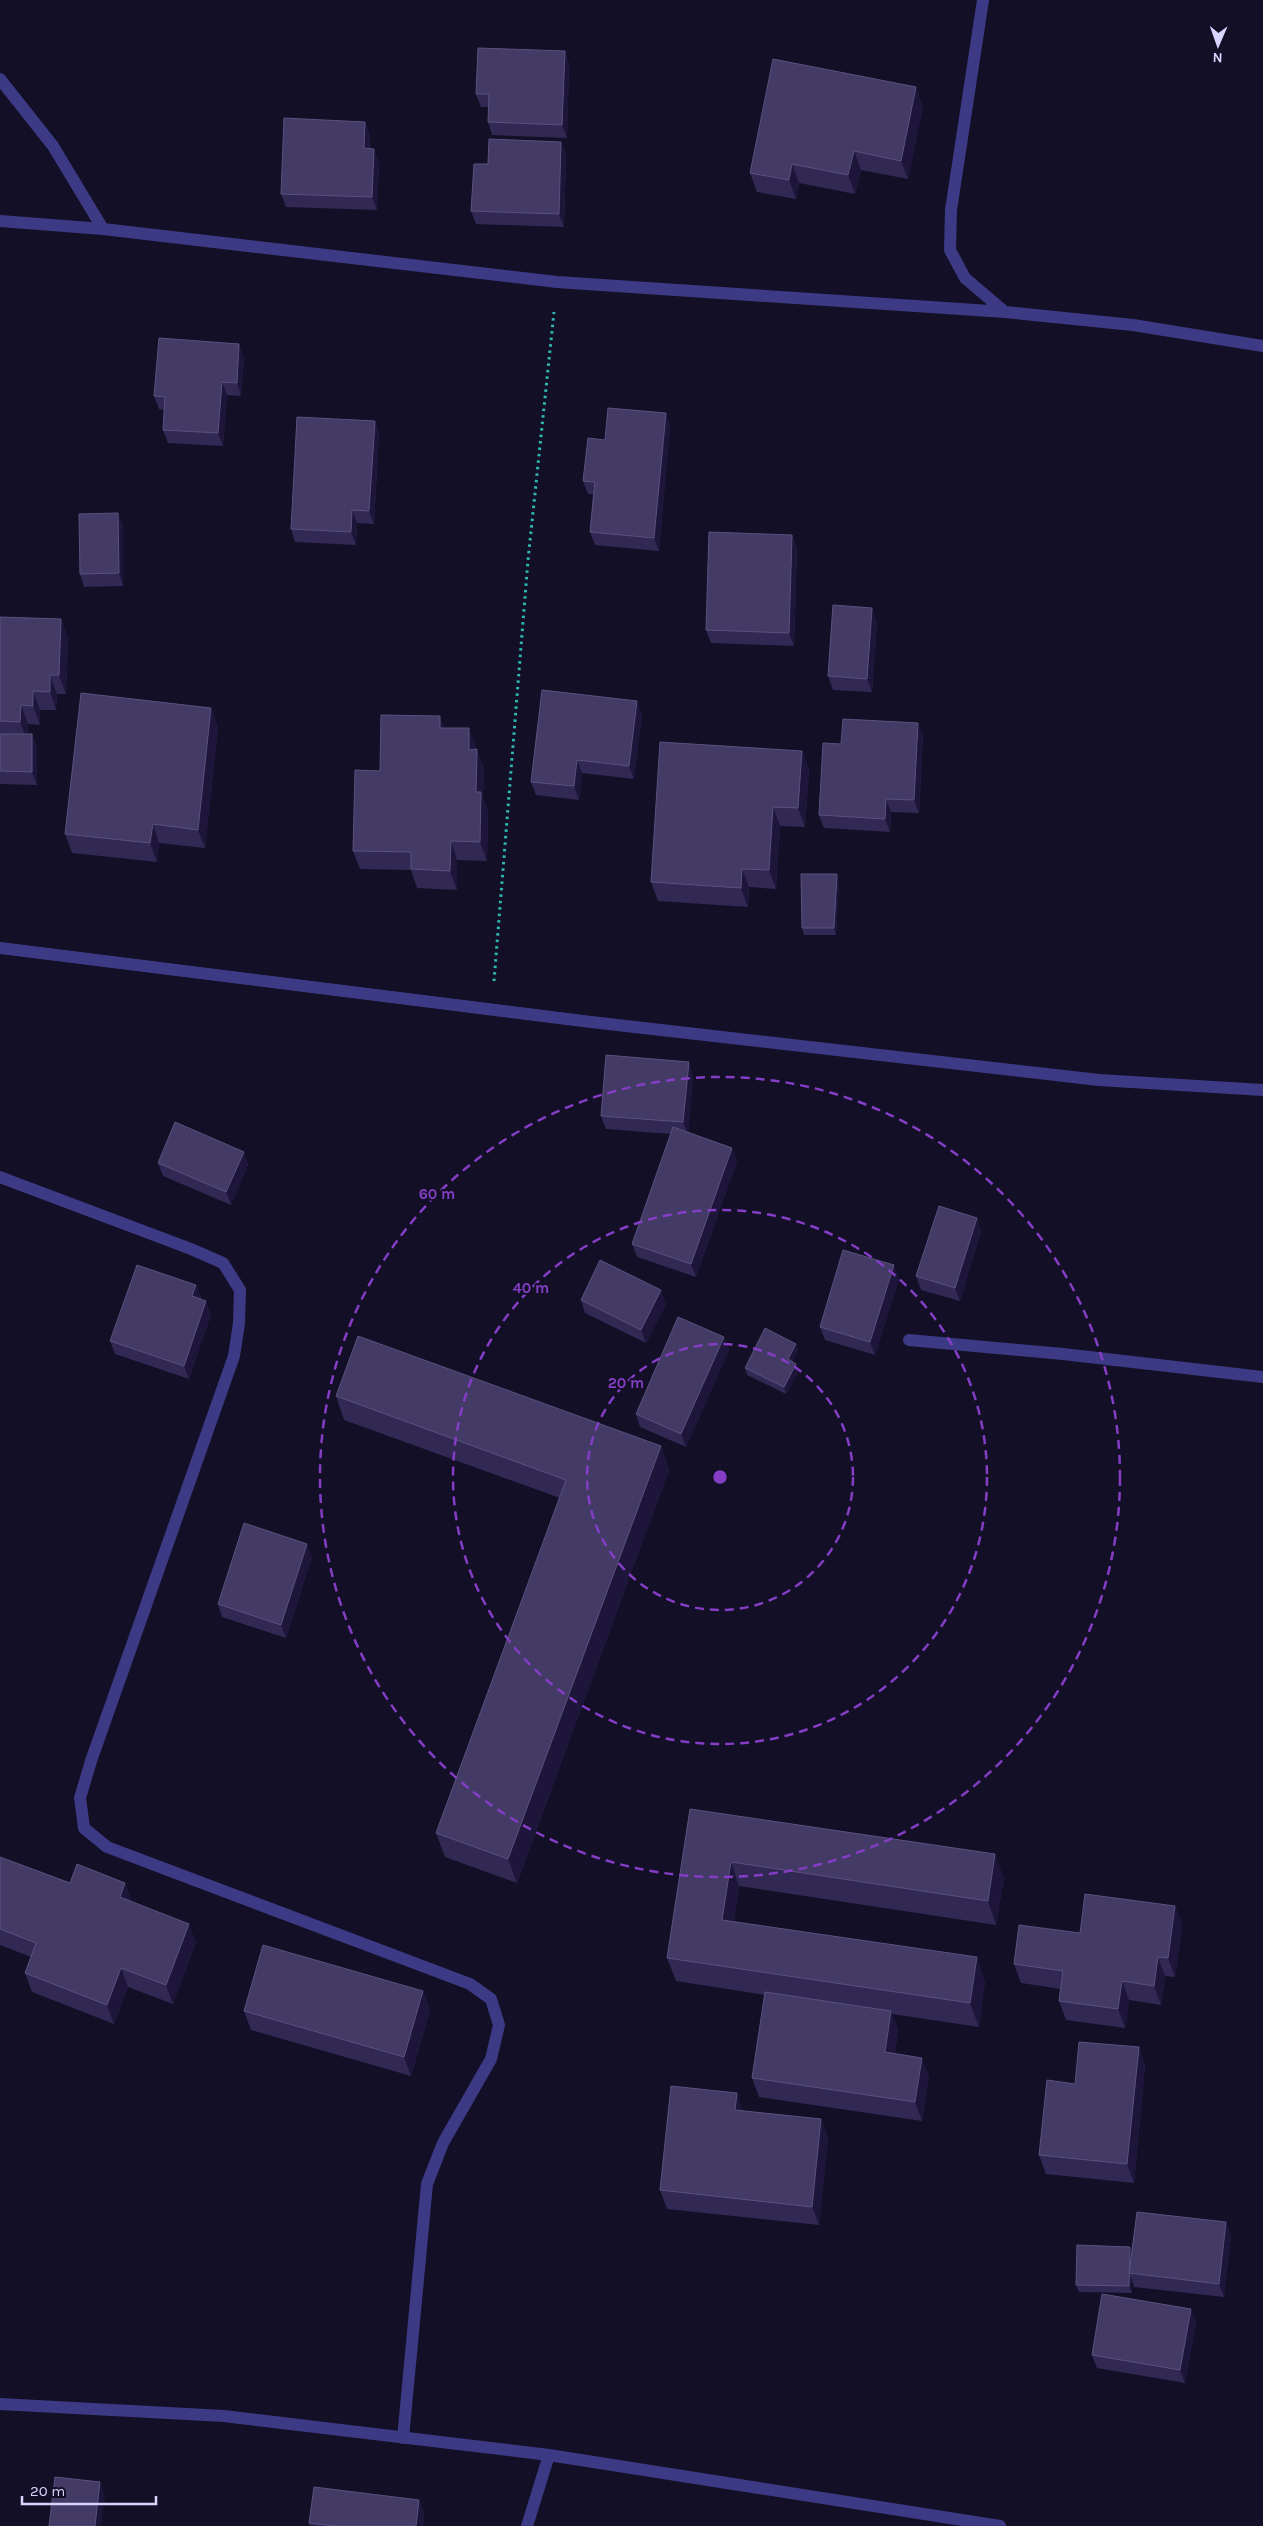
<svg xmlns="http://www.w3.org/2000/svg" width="1263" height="2526" font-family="Karla,sans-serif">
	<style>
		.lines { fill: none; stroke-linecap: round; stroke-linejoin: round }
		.path { stroke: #2fb8b0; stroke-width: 3; stroke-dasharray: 2.5 4; stroke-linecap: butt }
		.service { stroke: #3d3a85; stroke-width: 12 }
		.minor { stroke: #3d3a85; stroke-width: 12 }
		.wall { fill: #312854 }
		.shaded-wall { fill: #1d163a }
		.building { fill: #433a66; stroke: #5a527e }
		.ring { fill: none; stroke: #843dc5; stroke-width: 2.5; stroke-dasharray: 9 6 }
		.centre { fill: #843dc5; stroke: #130f26; stroke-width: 2.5 }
		.ring-label { font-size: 15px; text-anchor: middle; font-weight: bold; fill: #843dc5; stroke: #130f26; stroke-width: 4; stroke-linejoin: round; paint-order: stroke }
	</style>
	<rect width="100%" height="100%" fill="#130f26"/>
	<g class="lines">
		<!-- path -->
		<path class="path" d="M494 981 528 560 554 312"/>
		<!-- service -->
		<path class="service" d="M0 1177 191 1249 223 1263 240 1290 239 1323 234 1356 91 1761 80 1798 84 1828 107 1847 470 1984 491 1999 499 2025 491 2059 443 2143 427 2184 403 2438
			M909 1340 1063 1354 1263 1377"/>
		<!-- minor -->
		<path class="minor" d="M983 0 951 210 950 250 965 278 1005 312
			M0 79 53 146 103 229
			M0 221 103 229 557 282 1005 312 1133 325 1263 346
			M0 948 591 1022 1099 1080 1263 1090
			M0 2404 224 2416 549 2455 1000 2526
			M527 2526 549 2455"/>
	</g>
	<!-- wall -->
	<path class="wall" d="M565 51 569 64 567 138 492 135 488 122V107H481L476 94Z
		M923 106 908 179 861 170 855 194 799 183 796 199 757 192 750 173Z
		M365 122 370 135V148L379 162 377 210 286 207 281 194Z
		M561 142 566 155 564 227 476 224 471 211 488 164Z
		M244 357 241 396 227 395 223 446 168 443 163 430 164 410 159 409 154 396Z
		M375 421 379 434 374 524 357 523 356 545 295 542 291 529Z
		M670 426 659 551 595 545 590 532 593 494H588L583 481 605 440Z
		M118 513 123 526V586L84 587 80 574Z
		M792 535 797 548 794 646 711 643 706 630Z
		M0 617 61 619 68 638 66 694H57L56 710H40V725L28 724V734H32L37 747V785L0 784Z
		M877 621 872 692 833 690 828 676Z
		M211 708 218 727 205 848 159 843 157 862 72 853 65 834Z
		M642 714 634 779 582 773 579 800 536 795 531 782Z
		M445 728 476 747V749L484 768 483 798 488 811 487 861 457 860V890L417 888 411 870 360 869 353 851 380 771Z
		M923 736 919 813 891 812 890 832 824 828 819 815 841 744Z
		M802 751 809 770 805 827 780 826 776 889 749 887 748 907 658 901 651 882Z
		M839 881 836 935H804L802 928Z
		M693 1075 688 1133 732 1148 737 1161 696 1277 637 1257 632 1244 671 1134 606 1129 601 1116Z
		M244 1152 248 1165 231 1205 163 1176 158 1163Z
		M977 1218 981 1231 960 1301 921 1290 916 1276Z
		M899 1279 875 1355 825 1340 820 1327Z
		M196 1285 201 1298V1299L211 1314 189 1379 115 1354 110 1341Z
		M581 1300 666 1304 646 1343 585 1313Z
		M724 1337 729 1350 686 1447 640 1427 636 1414Z
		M798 1350 792 1362 796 1364 799 1371 786 1394 747 1375 745 1368Z
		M336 1396 661 1446 669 1470 517 1883 445 1857 436 1833 560 1498 344 1420Z
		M312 1557 286 1638 222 1617 218 1604Z
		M690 1809 1004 1878 996 1925 739 1886 734 1921 985 1981 979 2027 892 2014 898 2030 895 2053 929 2076 922 2121 759 2097 752 2078 765 1995 676 1981 667 1958Z
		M0 1857 70 1883H125L132 1902 196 1942 173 2004 128 1987 114 2024 32 1992 25 1973 31 1957 0 1945Z
		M1175 1906 1182 1925 1175 1977 1165 1976 1161 2005 1129 2000 1125 2028 1066 2020 1059 2001 1061 1989 1021 1983 1014 1964 1080 1933Z
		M423 1991 430 2010 411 2076 251 2030 244 2011Z
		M1139 2047 1145 2066 1134 2183 1046 2174 1039 2155 1075 2084Z
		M743 2111 821 2119 828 2138 819 2225 667 2209 660 2190Z
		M1226 2222 1231 2235 1224 2297 1134 2287 1132 2280V2293L1079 2292 1076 2285 1132 2252Z
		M1196 2322 1185 2383 1097 2368 1092 2355Z
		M419 2500 424 2513 423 2526H310L309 2523Z"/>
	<!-- shaded-wall -->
	<path class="shaded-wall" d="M565 51 569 64 567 138 562 125Z
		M916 87 923 106 908 179 901 161Z
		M365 122 370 135 369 161 364 148Z
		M561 142 566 155 564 227 559 214Z
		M374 149 379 162 377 210 372 197Z
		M854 151 861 170 855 194 848 175Z
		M792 164 799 183 796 199 789 180Z
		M239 344 244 357 241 396 237 383Z
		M222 382 227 395 223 446 218 433Z
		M666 413 670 426 659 551 654 538Z
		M375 421 379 434 374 524 369 511Z
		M352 510 357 523 356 545 351 532Z
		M118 513 123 526V586L119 573Z
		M792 535 797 548 794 646 789 633Z
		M872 608 877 621 872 692 867 679Z
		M61 619 68 638 66 694 59 675Z
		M50 675 57 694 56 710 50 692Z
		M33 691 40 710V725L33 706Z
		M637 701 642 714 634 779 629 766Z
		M21 705 28 724 27 740 20 722Z
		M211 708 218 727 205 848 198 830Z
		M440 716 447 735 440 728Z
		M918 723 923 736 919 813 914 800Z
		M469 728 476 747 475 769 469 750Z
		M32 734 37 747V785L32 772Z
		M477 749 484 768 483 798 488 811 487 861 480 842 476 792Z
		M802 751 809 770 805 827 798 808Z
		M577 760 582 773 579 800 574 786Z
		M886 799 891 812 890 832 885 819Z
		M773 807 780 826 776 889 769 870Z
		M153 824 159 843 157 862 150 843Z
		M451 841 457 860V890L450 871Z
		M742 869 749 887 748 907 741 888Z
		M837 874 839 881 836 935 834 928Z
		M689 1062 693 1075 688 1135 683 1122Z
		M732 1148 737 1161 696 1277 691 1264Z
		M244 1152 248 1165 231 1205 226 1192Z
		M977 1218 981 1231 960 1301 955 1288Z
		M894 1265 899 1279 875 1355 870 1342Z
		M196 1285 201 1298 197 1309 192 1296Z
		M661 1290 666 1304 646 1343 641 1330Z
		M206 1301 211 1314 189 1379 184 1366Z
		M724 1337 729 1350 686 1447 681 1434Z
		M796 1344 798 1350 790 1366 788 1359Z
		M796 1364 799 1371 786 1394 784 1387Z
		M661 1446 669 1470 517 1883 508 1859Z
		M307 1544 312 1557 286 1638 281 1625Z
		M995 1854 1004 1878 996 1925 988 1901Z
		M731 1862 739 1886 731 1943 722 1920Z
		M125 1883 132 1902 120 1897Z
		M1175 1906 1182 1925 1175 1977 1168 1958Z
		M189 1924 196 1942 173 2004 166 1985Z
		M977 1957 985 1981 979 2027 970 2003Z
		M1158 1957 1165 1976 1161 2005 1154 1986Z
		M121 1968 128 1987 114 2024 107 2005Z
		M1122 1981 1129 2000 1125 2028 1118 2009Z
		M423 1991 430 2010 411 2076 404 2057Z
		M891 2011 898 2030 892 2071 885 2052Z
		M1139 2047 1145 2066 1134 2183 1127 2164Z
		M922 2058 929 2076 922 2121 915 2102Z
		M737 2093 743 2112 735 2110Z
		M821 2119 828 2138 819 2225 812 2207Z
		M1226 2222 1231 2235 1224 2297 1219 2284Z
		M1130 2247 1132 2253 1129 2273Z
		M1129 2274 1132 2280V2293L1129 2286Z
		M1191 2309 1196 2322 1185 2383 1180 2370Z
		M100 2482 105 2496 101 2526H95Z
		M419 2500 424 2513 423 2526H416Z"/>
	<!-- building -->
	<path class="building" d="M478 48 565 51 562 125 488 122 489 94H476Z
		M773 59 916 87 901 161 854 151 848 175 792 164 789 180 750 173Z
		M284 118 365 122 364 148 374 149 372 197 281 194Z
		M489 139 561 142 559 214 471 211 474 164H488Z
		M159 338 239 344 237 383 222 382 218 433 163 430 165 397 154 396Z
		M608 408 666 413 654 538 590 532 595 482 583 481 588 438 605 440Z
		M297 417 375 421 369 511 352 510 351 532 291 529Z
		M118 513 119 573 80 574 79 514Z
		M709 532 792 535 789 633 706 630Z
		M833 605 872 608 867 679 828 676Z
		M0 617 61 619 59 675H50V692L33 691V706L21 705 20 722 0 721Z
		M542 690 637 701 629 766 577 760 574 786 531 782Z
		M81 693 211 708 198 830 153 824 150 843 65 834Z
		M381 715 440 716V728H469V750L477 749 476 792H481L480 842 451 841 450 871 411 869V852L353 851 355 770 380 771Z
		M843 719 918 723 914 800 886 799 885 819 819 815 823 743 841 744Z
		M0 734H32V772L0 771Z
		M660 742 802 751 798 808 773 807 769 870 742 869 741 888 651 882Z
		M801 874H837L834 928H802Z
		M606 1055 689 1062 683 1122 601 1116Z
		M175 1122 244 1152 226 1192 158 1163Z
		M673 1127 732 1148 691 1264 632 1244Z
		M939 1206 977 1218 955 1288 916 1276Z
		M843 1250 894 1265 870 1342 820 1327Z
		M600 1260 661 1290 641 1330 581 1300Z
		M137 1265 196 1285 192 1296 206 1301 184 1366 110 1341Z
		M678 1317 724 1337 681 1434 636 1414Z
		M765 1328 796 1344 788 1359 796 1364 784 1387 745 1368Z
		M358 1336 661 1446 508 1859 436 1833 566 1480 336 1396Z
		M244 1523 307 1544 281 1625 218 1604Z
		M690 1809 995 1854 988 1901 731 1862 722 1920 977 1957 970 2003 667 1958Z
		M0 1857 70 1883 77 1864 125 1883 120 1897 189 1924 166 1985 121 1968 107 2005 25 1973 36 1943 0 1929Z
		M1085 1894 1175 1906 1168 1958 1158 1957 1154 1986 1122 1981 1118 2009 1059 2001 1063 1971 1014 1964 1019 1925 1080 1933Z
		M263 1945 423 1991 404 2057 244 2011Z
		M765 1992 891 2011 885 2052 922 2058 915 2102 752 2078Z
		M1079 2042 1139 2047 1127 2164 1039 2155 1047 2080 1075 2084Z
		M671 2086 737 2093 735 2110 821 2119 812 2207 660 2190Z
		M1137 2212 1226 2222 1219 2284 1129 2273Z
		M1077 2245 1130 2247 1129 2286 1076 2285Z
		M1102 2294 1191 2309 1180 2370 1092 2355Z
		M55 2477 100 2482 95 2526H49Z
		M314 2487 419 2500 416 2526H335L309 2523Z"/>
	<!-- distance rings -->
	<g class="ring">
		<circle cx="720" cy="1477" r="133"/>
		<circle cx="720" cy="1477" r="267"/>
		<circle cx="720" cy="1477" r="400"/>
	</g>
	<circle cx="720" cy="1477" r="8" class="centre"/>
	<g class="ring-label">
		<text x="437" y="1199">60 m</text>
		<text x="531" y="1293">40 m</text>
		<text x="626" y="1388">20 m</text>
	</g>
	<!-- north arrow -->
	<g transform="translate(1218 45) rotate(182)" stroke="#130f26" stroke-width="4" paint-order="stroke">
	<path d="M0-4L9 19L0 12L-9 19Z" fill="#d9d4ff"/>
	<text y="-8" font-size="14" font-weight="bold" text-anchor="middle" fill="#d9d4ff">N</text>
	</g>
	<!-- scale -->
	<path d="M22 2496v8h134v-8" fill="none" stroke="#d9d4ff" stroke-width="2.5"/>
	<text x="30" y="2496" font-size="15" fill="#d9d4ff" stroke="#130f26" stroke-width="4" paint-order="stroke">20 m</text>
</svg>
